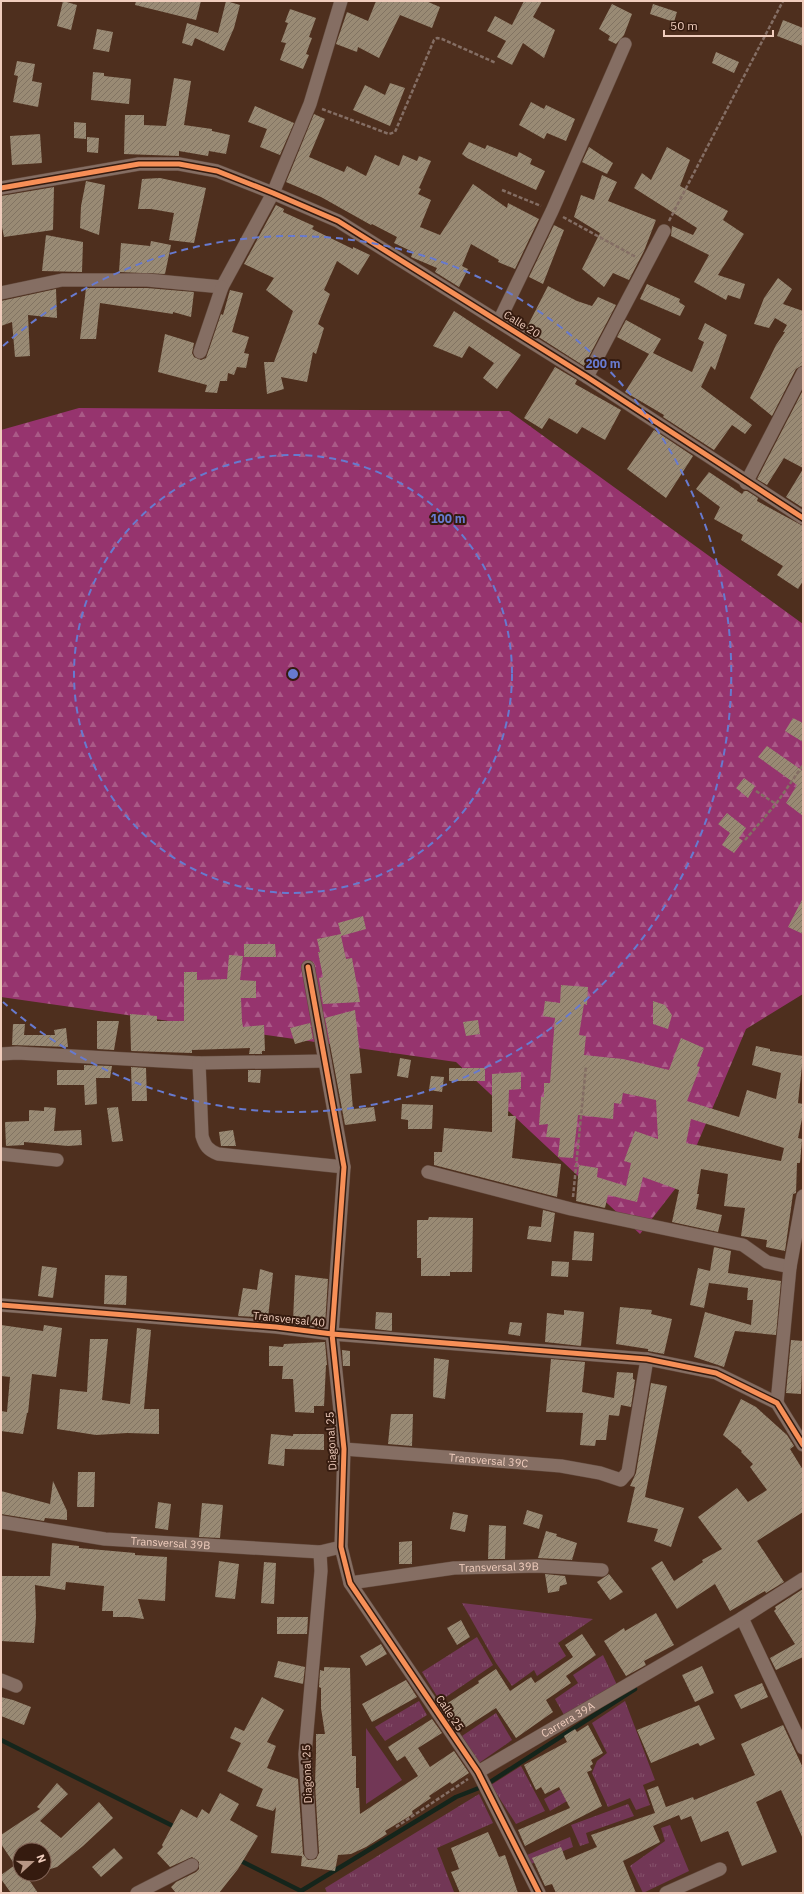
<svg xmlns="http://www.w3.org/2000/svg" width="804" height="1894" font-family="'IBM Plex Sans',sans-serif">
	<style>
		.grass { fill: url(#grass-tufts) }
		.forest { fill: url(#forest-firs) }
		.park { fill: #723756 }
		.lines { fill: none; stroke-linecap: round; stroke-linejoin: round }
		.stream { stroke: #15251b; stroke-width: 4.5 }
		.building { fill: url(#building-hatch); fill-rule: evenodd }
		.minor-casing { stroke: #62493c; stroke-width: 14 }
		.path { stroke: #846e64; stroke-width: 2.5; stroke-dasharray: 4 2; stroke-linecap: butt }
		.minor { stroke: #856e63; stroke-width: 13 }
		.cycleway-casing { stroke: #351b0f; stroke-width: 8 }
		.cycleway { stroke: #f78f57; stroke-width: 5 }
		.ring { fill: none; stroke: #677acf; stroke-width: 2; stroke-dasharray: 7 5 }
		.labels { text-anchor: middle; stroke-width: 4; stroke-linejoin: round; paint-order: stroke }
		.street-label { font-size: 11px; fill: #f0cdbd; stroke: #351b0f }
		.centre { fill: #677acf; stroke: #351b0f; stroke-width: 2 }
		.ring-label { font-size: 12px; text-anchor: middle; font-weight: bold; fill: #677acf; stroke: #351b0f; stroke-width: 4; stroke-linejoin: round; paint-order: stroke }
	</style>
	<defs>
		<pattern id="grass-tufts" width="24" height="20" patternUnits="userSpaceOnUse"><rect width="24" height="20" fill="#723756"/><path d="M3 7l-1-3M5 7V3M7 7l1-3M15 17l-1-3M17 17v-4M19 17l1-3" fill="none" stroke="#86536c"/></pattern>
		<pattern id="forest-firs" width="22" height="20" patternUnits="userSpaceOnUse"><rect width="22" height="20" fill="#96346e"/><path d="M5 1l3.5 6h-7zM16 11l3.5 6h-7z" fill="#aa5a87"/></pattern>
		<pattern id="building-hatch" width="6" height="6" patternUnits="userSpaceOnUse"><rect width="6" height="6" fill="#998a74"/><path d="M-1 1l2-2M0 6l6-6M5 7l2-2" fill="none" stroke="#817362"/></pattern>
	</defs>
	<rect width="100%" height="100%" fill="#4e2f1e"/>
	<!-- grass -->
	<path class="grass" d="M462 1603 593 1619 558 1643 566 1656 537 1676 534 1670 512 1686 496 1663Z
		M477 1637 493 1665 440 1701 422 1672Z
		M603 1655 617 1685 564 1715 555 1699 578 1683 573 1675Z
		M419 1701 427 1715 385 1741 375 1727Z
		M625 1701 655 1780 643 1785 650 1805 636 1810 630 1798 608 1807 592 1773 597 1761 607 1753 592 1723Z
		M496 1713 512 1740 479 1763 462 1736Z
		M521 1766 545 1811 516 1824 491 1785Z
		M568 1785 574 1797 550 1811 544 1799Z
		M479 1794 493 1823 437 1848 454 1892 327 1893 325 1888Z
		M628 1804 634 1816 586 1833 589 1843 580 1846 571 1825Z
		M670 1825 689 1871 643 1893 630 1866 665 1841 661 1828Z
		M570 1837 573 1847 531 1864 527 1855Z"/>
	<!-- forest -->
	<path class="forest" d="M79 408 509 411 803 624V994L746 1029 682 1180 640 1234 456 1062 1 997V430Z"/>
	<!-- park -->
	<path class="park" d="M366 1728 402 1780 366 1804Z"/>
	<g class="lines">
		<!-- stream -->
		<path class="stream" d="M1 1740 177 1828
			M237 1859 301 1891 456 1797 484 1786 635 1689"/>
	</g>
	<!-- building -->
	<path class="building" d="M63 1 77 5 71 30 57 26Z
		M136 1H201L196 20 135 5Z
		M226 1 240 5 234 28 224 51 195 38 192 46 182 43 187 23 218 33Z
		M376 1H426L440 7 432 28 400 15 379 58 358 47 357 52 336 44 347 12 368 21Z
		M524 1H542L533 17 555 30 544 58 523 43 512 65 497 57 506 41 487 31 495 16 512 25Z
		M612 4 632 14 624 35 616 44 608 40 610 36 599 29Z
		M653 4 677 12 674 22 650 14Z
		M290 9 316 18 309 37 312 38 306 54 309 55 303 69 280 60 286 43 281 42 288 23 285 22Z
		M783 20 803 28V46L777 36Z
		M97 29 113 32 109 52 93 49Z
		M716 52 739 62 734 73 712 63Z
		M17 61 35 64 32 81 42 83 38 107 13 102 18 76 14 75Z
		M93 72 104 73V76L131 79 129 104 91 100Z
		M174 78 191 81 184 125 212 129V131L230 135 226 154 209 151 208 156 179 151V156L124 154 125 115H144V125L166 126Z
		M390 83 405 88 390 126 353 110 365 85 385 95Z
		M531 102 544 109 546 105 575 119 566 141 547 133 544 139 519 125Z
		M255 106 294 123 280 155 260 147 267 129 248 122Z
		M314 114 325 119 309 157 344 172 347 166 366 176 375 155 399 166 403 155 417 161 419 156 431 161 419 188 421 189 418 194 431 200 420 227 440 235 473 184 507 208 508 203 539 219 515 269 498 262 499 260 471 244 462 266 468 269 459 287 435 272 437 268 411 257 413 252 394 243 397 237 372 224 371 225 321 197 286 182Z
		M74 122 86 123V139L74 138Z
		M40 134 42 163 12 165 10 136Z
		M87 137 99 138 98 153 87 152Z
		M469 142 485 149 487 145 517 157 519 152 532 159 530 164 545 171 536 190 467 158 462 154Z
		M589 147 613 163 607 174 582 162Z
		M667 147 690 160 680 186 728 211 723 220 744 234 718 275 745 284 740 299 728 295 726 300 694 282 709 255 671 236 672 226 693 235 697 228 634 188 642 173 651 180Z
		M602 175 617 182 608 201 656 220 644 251 629 280 613 273 604 287 582 269 600 233 574 217 581 195 594 200Z
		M160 178 206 188 194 243 169 240 174 213 151 209H138L142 179Z
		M86 181 105 185 99 235 80 228 81 206Z
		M54 187 53 230 4 237 1 222V196Z
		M276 205 284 209 283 212 314 226 312 229 353 249V247L370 255 358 275 337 261 324 290 330 294 318 324 324 328 316 354 313 352 307 382 281 377 284 389 267 394 264 362H274L293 311 266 290 274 278 244 264Z
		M554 225 564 230 543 284 529 277Z
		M46 235 83 242 82 272 42 271Z
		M151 241 171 245 165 274 119 272 121 243 150 246Z
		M778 278 792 289 783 304 803 311V365L796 369 772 416 750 398 776 345 785 332H783L787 325 775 318 769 328 754 324 764 298Z
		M647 284 680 299 679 302 685 306 680 316 640 299Z
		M548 286 577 301 592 306 598 297 616 305 584 366 526 329Z
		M86 288H147L194 292 191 317 173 312V314L100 303 96 339H80Z
		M56 289 57 318 28 315 30 356 15 357 12 322 1 326V301Z
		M230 290 243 293 232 332 249 337 244 353 249 354 246 368 237 367 234 375 228 373 227 381H220L217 393 205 392 207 385 158 372 165 334 194 343 192 353 194 357 201 360 206 358 221 314 223 315Z
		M454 311 521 355 497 389 483 378 494 363 469 346 462 358 433 346Z
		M626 320 661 339 653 353 692 372 704 342 698 339 705 323 727 335 715 370 711 366 701 387 752 425 745 434 732 425 714 450 663 417 664 415 625 392 649 354 617 337Z
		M555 367 577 380 575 384 621 410 605 440 582 427 577 434 549 418 542 429 524 418Z
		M803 390V468L784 458 767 485 757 479Z
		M654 430 693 456 666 498 627 469Z
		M803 469V508L786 497Z
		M709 472 742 494 744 491H747L758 498 757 501 803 526V581L798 589 777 575 783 566 741 540 743 535 714 519 720 507 696 489Z
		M793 718 803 723V742L785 731Z
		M767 746 803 771V816L786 803 797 785 758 757Z
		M744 778 755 786 748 798 736 788Z
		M727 813 746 828 739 838 743 841 734 853 722 845 730 833 718 824Z
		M803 898V934L788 927Z
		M363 916 366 929 341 936 346 959 352 958 360 1002 323 1004 319 978 323 977 318 952H320L317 939 341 934 338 923Z
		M244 944H275L276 957H244Z
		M229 955 243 956 240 980 256 981V998H241L242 1021 243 1027 264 1025 265 1051H262V1054H249L250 1048 192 1050V1053L131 1051 130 1014 157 1016V1021H184V972H197V980L227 979Z
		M561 985 588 987 587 1005 584 1004 579 1035 586 1036 584 1055 623 1059 669 1070 681 1038 704 1048 697 1066 700 1067 687 1101 739 1117 747 1090 776 1099 781 1073 752 1065 756 1046 770 1049V1051L803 1056 798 1103 803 1104V1114L798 1138 802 1139 800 1163H797L796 1193 793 1194 785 1251 766 1247 767 1240 741 1236 745 1208 724 1206 728 1174 701 1169 697 1194H699L696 1209 722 1215 718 1232 672 1222 679 1190 643 1177 637 1202 608 1195 605 1208 576 1201 579 1165 598 1168 597 1177 626 1186 631 1163 624 1161 635 1131 658 1139 656 1100 623 1093 621 1104 614 1103 613 1119 578 1115 573 1158 558 1157 560 1138 546 1137 548 1124 539 1125 541 1097H544V1083H550L555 1018 543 1016 545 1001 560 1003ZM691 1119 784 1148 781 1161 686 1143Z
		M653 1001 665 1005 672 1015 668 1029 653 1024Z
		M355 1010 362 1073 350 1074 353 1109 374 1107 376 1121 345 1125 325 1018Z
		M478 1020 480 1034 466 1036 463 1022Z
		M97 1021H119L114 1050 97 1049Z
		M310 1023 313 1039 295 1044 290 1028Z
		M13 1024H25L24 1035H55L54 1030 66 1028 68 1047 12 1045Z
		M400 1058 411 1060 408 1078 397 1076Z
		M84 1065 112 1066 110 1078H96L97 1104 85 1105 84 1085H57V1070H84Z
		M131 1067 146 1068 147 1101H132Z
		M449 1068H485V1081H449Z
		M248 1070H261L260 1083 248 1082Z
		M521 1072V1089L509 1090 508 1116H516L512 1158 561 1164 557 1197 434 1165V1152H442L444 1128 492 1132V1074Z
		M431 1076 444 1077 442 1092 429 1090Z
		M402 1104 433 1105 432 1129H408V1120L401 1119Z
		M44 1107 56 1108 54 1131 81 1130 82 1145 68 1146 24 1142V1145L6 1146 5 1122 29 1121V1110L44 1111Z
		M118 1107 123 1141 112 1142 107 1108Z
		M233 1130 236 1146H221L219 1132Z
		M543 1210 555 1213 551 1242 527 1239 529 1226 541 1227Z
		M429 1217 473 1218 472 1272H450V1276H421V1258H417V1220H428Z
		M574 1231 594 1233 592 1261 572 1260Z
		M714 1247 731 1251 728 1273 781 1281 776 1335 735 1331 724 1367 694 1357 705 1312 751 1325 753 1300H747L748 1288 709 1283 704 1308 690 1305 698 1268 710 1271Z
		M552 1261 569 1262 568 1277 551 1276Z
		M42 1266 57 1268 53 1298 38 1296Z
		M260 1269 273 1273 268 1318 256 1315V1317L238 1316 243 1288 257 1290Z
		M105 1275 127 1276 126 1305 104 1304Z
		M295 1275 328 1279 325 1325 293 1321Z
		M620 1307 652 1310 651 1314 672 1319 664 1354 648 1351V1349L616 1344Z
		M564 1310 584 1312 581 1346 545 1342 547 1313 564 1315Z
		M376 1312 392 1313V1331L375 1329Z
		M510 1322 522 1323 520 1336 508 1334Z
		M1 1325 43 1331 44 1325 62 1328 56 1377 32 1374 28 1413H27L23 1434 1 1431V1411L7 1412 10 1377 1 1376Z
		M137 1328 151 1330 144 1409H159V1434L127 1433 96 1435 57 1429 60 1389 87 1392 90 1339H108L102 1400 130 1404Z
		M791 1340 803 1341 801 1394 786 1393Z
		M325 1342 327 1365H326L324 1406H314V1413L295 1412 293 1379H282L283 1366H269V1346L283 1347 284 1344Z
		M342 1350 350 1351V1366H343Z
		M434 1358 449 1360 445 1399 433 1397Z
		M551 1359 585 1362 582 1392 614 1398 617 1372 633 1373V1379L635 1380 631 1407 621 1405 619 1416 609 1415 606 1440H596L595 1446 580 1445 583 1413 546 1412Z
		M651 1383 667 1386 645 1497 684 1508 671 1547 654 1541 658 1529 627 1522 635 1487 630 1486 636 1473Z
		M741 1399 756 1407 787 1435 794 1446 790 1449 803 1470V1512L757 1541 784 1582 766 1593 765 1591 730 1611 715 1584 677 1609 651 1568 662 1561 674 1581 703 1562 702 1560 722 1549 698 1517 737 1488 748 1502 767 1490 750 1467 753 1464 741 1452 742 1451 723 1435Z
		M391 1414H413L412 1446 388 1444Z
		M271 1434 293 1436V1434H324V1450L285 1449 284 1466 268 1464Z
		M78 1472H95L94 1507H77Z
		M53 1481 67 1511V1520L45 1518 44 1521 1 1514V1491L50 1504Z
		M158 1502 171 1504 168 1530 155 1528Z
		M202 1503 223 1505 220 1538 199 1537Z
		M527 1510 543 1515 539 1529 523 1524Z
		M453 1512 468 1515 465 1532 450 1529Z
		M489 1525 506 1526 505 1559H488Z
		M546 1531 557 1534 556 1536 577 1543 572 1560 538 1558Z
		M412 1541V1564H399V1542Z
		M52 1543 79 1546V1548L135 1553V1555L167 1557 165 1601 138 1599 144 1619 129 1617H113V1611H102L104 1586 66 1582 65 1590 35 1585 36 1617 34 1643 1 1641V1576H50Z
		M219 1561 239 1564 235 1599 215 1597Z
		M264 1562 276 1563 274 1604 261 1603Z
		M545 1574 565 1576 567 1584 560 1586 559 1591 548 1593Z
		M609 1574 623 1592 610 1600 597 1582Z
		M803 1589V1657L776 1670 770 1658 795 1644 774 1611 776 1609 775 1607Z
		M656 1613 674 1645 644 1661 646 1665 626 1676 604 1641 624 1628 625 1631Z
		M277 1617H308L307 1634H277Z
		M461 1620 470 1637 457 1645 447 1628Z
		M582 1634 596 1655 566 1676 571 1683 546 1700 553 1712 516 1738 496 1708 460 1731 443 1706 479 1683 478 1681 496 1669 510 1691 531 1677 535 1683 573 1657 565 1645Z
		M381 1644 387 1654 366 1666 360 1656Z
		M278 1661 305 1667 303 1684 274 1677Z
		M702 1666 714 1693 695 1702 682 1675Z
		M324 1667 350 1668 352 1756H356V1788H359L360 1814 418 1776 405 1756 397 1761 388 1747 432 1719 442 1733 418 1748 430 1767 454 1751 469 1773 452 1784 450 1782 429 1796 431 1798 412 1811 413 1814 385 1831 387 1834 366 1847 351 1854 338 1855 335 1871 301 1866 302 1856 271 1853 276 1807 273 1811 256 1806 263 1789 227 1771 241 1743 230 1738 235 1727 244 1731 262 1697 284 1710 267 1742 276 1746 267 1768 298 1779 303 1854 308 1860 316 1859 319 1853 315 1784 316 1753V1734H325L321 1708V1688L319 1687 320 1670 324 1671Z
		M406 1680 417 1697 372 1722 362 1704Z
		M762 1683 768 1697 741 1709 734 1695Z
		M1 1697 13 1700 31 1707 24 1725 1 1716Z
		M699 1705 715 1739 700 1746 698 1743 651 1763 637 1730Z
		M588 1725 603 1753 591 1760 593 1764 590 1766 592 1770 587 1772 602 1806 525 1846 518 1830 570 1808 559 1787 545 1794 541 1787 536 1790 524 1765 567 1742 564 1736 575 1729 577 1732Z
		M783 1725 803 1768V1839L781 1790 756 1802 777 1852 742 1866 728 1831 701 1842 691 1816 681 1820 679 1815 653 1826 660 1842 623 1861 636 1893H556L552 1884 545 1886 532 1858 561 1847 566 1860 597 1847 591 1835 655 1813 647 1790 658 1786 666 1807 693 1797 694 1800 755 1775 741 1744Z
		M57 1783 68 1794 40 1821 61 1838 99 1802 113 1818 83 1846 57 1867 44 1871V1850H20V1874H25L38 1893H11L1 1879V1875L15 1865 1 1844V1835L40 1809 37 1807Z
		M220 1793 239 1804 230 1820 258 1836 238 1869 219 1893H176L171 1887 176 1882 196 1872 199 1869V1862L192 1857 170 1867 157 1853 163 1847 162 1845 181 1809 197 1818 202 1809 209 1814Z
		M488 1832 499 1857 505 1855 518 1893H460L451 1872 459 1869 451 1848Z
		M114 1848 123 1858 101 1877 92 1867Z"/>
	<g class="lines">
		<defs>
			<g id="minor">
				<path d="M1 188 139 164H179L217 171 273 193 338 221 587 377 803 518"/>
				<path d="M1 293 62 280H147L222 287 273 193 310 104 341 1"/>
				<path d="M499 321 552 211 625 44"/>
				<path d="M200 352 222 287"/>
				<path d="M587 377 664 231"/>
				<path d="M746 483 803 373"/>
				<path d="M308 967 344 1167 332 1334 344 1449 341 1547 350 1583 478 1772 539 1893"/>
				<path d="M1 1054 17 1053 199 1063 325 1061"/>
				<path d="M199 1063 202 1136C205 1146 208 1150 218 1154L344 1167"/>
				<path d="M1 1154 57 1160"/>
				<path d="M428 1172 571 1209 743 1245 767 1262 790 1267"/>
				<path d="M1 1305 276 1327 332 1334 647 1359 716 1373 777 1403 803 1445"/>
				<path d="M777 1403 790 1267 803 1196"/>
				<path id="s1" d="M344 1449 561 1466 600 1473 621 1480 628 1472 647 1359"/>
				<path id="s2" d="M1 1522 105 1539 320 1552 341 1547"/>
				<path id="s3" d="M350 1583 454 1568 538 1566 602 1570"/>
				<path d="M742 1618 803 1748"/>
				<path d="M1 1680 16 1686"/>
				<path id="s4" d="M478 1772 742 1618 803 1579"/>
				<path d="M311 1853 305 1754 321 1571 320 1552"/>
				<path d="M137 1893 192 1865"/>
				<path d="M666 1893 720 1869"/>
			</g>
		</defs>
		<!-- minor casing -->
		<use href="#minor" class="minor-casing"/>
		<!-- path -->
		<path class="path" d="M322 109 389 134 395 132 434 40 437 38 442 39 496 63
			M502 190 541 206
			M563 217 636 257
			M669 221 783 1
			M756 791 776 804
			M745 840 776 804 803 765
			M573 1197 586 1066
			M396 1827 468 1779"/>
		<!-- minor -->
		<use href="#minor" class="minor"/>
		<defs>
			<path id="cycleway" d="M1 188 139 164H179L217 171 273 193 338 221 587 377 803 518
				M308 967 344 1167 332 1334 344 1449 341 1547 350 1583 478 1772 539 1893
				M1 1305 276 1327 332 1334 647 1359 716 1373 777 1403 803 1445"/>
		</defs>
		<!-- cycleway casing -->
		<use href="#cycleway" class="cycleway-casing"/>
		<!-- cycleway -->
		<use href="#cycleway" class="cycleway"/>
	</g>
	<!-- distance rings -->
	<g class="ring">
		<circle cx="293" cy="674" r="219"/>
		<path d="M3 346A438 438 0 1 1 3 1002"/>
	</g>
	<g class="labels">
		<!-- street labels -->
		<g class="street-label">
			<text transform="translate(522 324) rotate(32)" y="4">Calle 20</text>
			<text transform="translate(289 1319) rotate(6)" y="4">Transversal 40</text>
			<text transform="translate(331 1441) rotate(-93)" y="4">Diagonal 25</text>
			<text dy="4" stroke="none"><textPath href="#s1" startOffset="145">Transversal 39C</textPath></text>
			<text dy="4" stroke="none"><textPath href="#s2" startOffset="171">Transversal 39B</textPath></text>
			<text dy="4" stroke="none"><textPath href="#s3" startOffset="150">Transversal 39B</textPath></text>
			<text transform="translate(450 1713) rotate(56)" y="4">Calle 25</text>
			<text dy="4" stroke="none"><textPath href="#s4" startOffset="104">Carrera 39A</textPath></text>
			<text transform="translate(307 1774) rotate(-92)" y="4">Diagonal 25</text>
		</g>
	</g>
	<circle cx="293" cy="674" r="6" class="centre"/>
	<g class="ring-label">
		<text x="603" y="368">200 m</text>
		<text x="448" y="523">100 m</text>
	</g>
	<!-- border -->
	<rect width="804" height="1894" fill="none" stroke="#f0cdbd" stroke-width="4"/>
	<!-- north arrow -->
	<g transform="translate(32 1862) rotate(69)"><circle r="19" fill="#351b0f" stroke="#806255"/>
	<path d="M0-3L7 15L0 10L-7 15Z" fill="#b79685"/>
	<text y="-6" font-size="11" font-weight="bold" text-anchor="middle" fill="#f0cdbd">N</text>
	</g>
	<!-- scale -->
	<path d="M664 30v6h109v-6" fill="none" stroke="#f0cdbd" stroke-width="2"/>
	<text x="670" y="30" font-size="12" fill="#f0cdbd" stroke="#351b0f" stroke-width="3" paint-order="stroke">50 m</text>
</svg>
